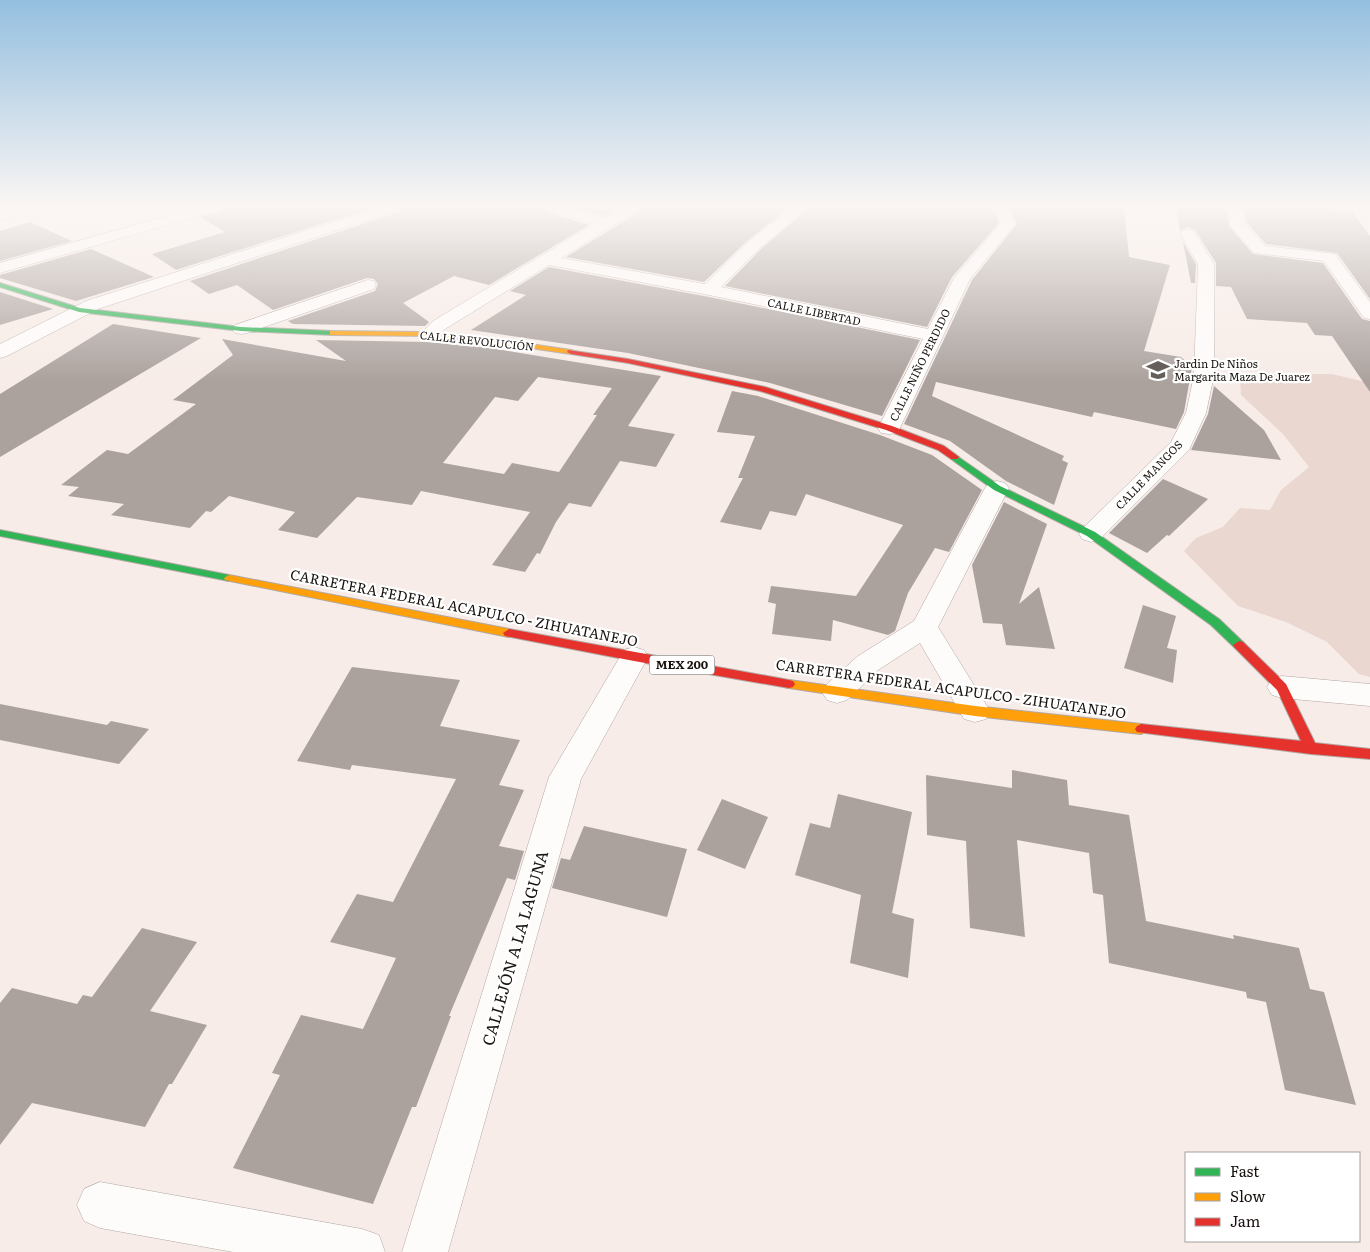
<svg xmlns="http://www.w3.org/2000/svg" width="1370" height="1252" font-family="Literata,serif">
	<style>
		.green { fill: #e9d7d0 }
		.building { fill: #aba29e; fill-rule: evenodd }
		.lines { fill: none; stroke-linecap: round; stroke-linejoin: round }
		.street-casing { stroke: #b1a8a4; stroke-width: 1 }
		.fast-casing { stroke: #b1a8a4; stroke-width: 2 }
		.slow-casing { stroke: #b1a8a4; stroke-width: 2 }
		.jam-casing { stroke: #b1a8a4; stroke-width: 2 }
		.street { fill: #fefcfb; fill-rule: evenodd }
		.fast { fill: #30b455; fill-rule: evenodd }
		.slow { fill: #ff9f0a; fill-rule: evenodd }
		.jam { fill: #e5322d; fill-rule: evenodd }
		.labels { text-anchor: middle; stroke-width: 4.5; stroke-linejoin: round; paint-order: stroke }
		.far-street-label { font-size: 11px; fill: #18110e; stroke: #fff }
		.far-poi-label { font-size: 11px; fill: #18110e; stroke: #fff; text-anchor: start }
		.shield { fill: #fff; stroke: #5d5856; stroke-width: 1 }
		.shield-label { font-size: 12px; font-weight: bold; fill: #18110e }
		.street-label { font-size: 14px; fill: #18110e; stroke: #fff }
		.near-street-label { font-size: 16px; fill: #18110e; stroke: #fff }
	</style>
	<rect width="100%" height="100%" fill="#f7ece7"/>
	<!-- green -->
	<path class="green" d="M1289 374H1332L1370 383V677L1359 674 1327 642 1286 622 1238 606 1184 551 1196 538 1223 527 1240 508 1270 510 1281 490 1309 467 1283 434 1241 395 1240 380Z"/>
	<!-- building -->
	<path class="building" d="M223 207H375L176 270 152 254 225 232 200 217 220 212Z
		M402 207H543L546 212 589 225 489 285 454 276 403 303 429 322 425 326 293 324 288 321 375 291 378 284 374 279 367 278 273 310 237 285 209 294 190 281 399 212Z
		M571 207H620L605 216Z
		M642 207H790L748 240 704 282 566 257 639 212Z
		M811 207H989L996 214 999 223 952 277 927 327 725 286 762 248Z
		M1009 207H1124L1129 257 1170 265 1144 351 1181 357 1192 367 1184 412 1176 429 1094 412 1092 417 936 382 932 396 1064 456 1062 460 1068 463 1054 505 1006 481 950 441 904 424 972 280 1017 224Z
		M1176 207H1225L1229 226 1253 254 1323 263 1362 319 1370 321V392L1332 336 1315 335 1307 323 1247 319 1231 287 1216 286V263L1195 230 1187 227 1180 231Z
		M1243 207H1302L1352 211 1370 236V299L1337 253 1266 244 1247 223Z
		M30 222 72 241 0 261V231Z
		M1183 242 1196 264 1195 283H1191Z
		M91 249 154 277 76 301 0 278V275Z
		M549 267 709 297 920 340 882 416 770 383 628 353 471 330 526 295 510 291Z
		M0 292 53 309 0 325Z
		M113 324 201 338 0 457V394Z
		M222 339 346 361 316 340 429 342 490 348 661 376 628 426 675 434 656 467 620 461 591 507 569 503 556 522 540 554 537 553 525 572 492 565 530 512 421 491 412 505 357 497 317 538 278 530 295 512 229 496 211 512 206 511 190 528 111 515 124 504 68 496 79 487 61 485 107 450 128 454 196 404 173 400 233 355ZM538 377 612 388 593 415H597L559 472 512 463 504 474 443 463 495 397 518 401Z
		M1214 386 1264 430 1281 460 1191 450 1208 414Z
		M732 391 758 396 880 435 932 455 982 490 949 552 935 548 908 593 895 631 888 635 833 620 831 641 772 634 776 604 768 602 771 586 856 596 903 525 806 494 796 516 770 511 761 530 720 522 743 478H738L755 436 717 432Z
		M1163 479 1208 499 1169 536 1167 535 1147 553 1109 533Z
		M1004 502 1047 524 1019 604 1039 587 1055 649 1006 645 1002 624 983 623 972 565Z
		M1143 605 1176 616 1167 648 1177 650 1173 683 1124 668Z
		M352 667 460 680 440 726 520 740 499 785 524 790 499 846 524 851 515 880 507 878 449 1016H451L416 1107H412L373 1204 233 1168 280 1075 272 1073 301 1015 363 1029 396 958 330 942 357 894 393 902 456 779 352 765 350 770 297 761Z
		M0 704 107 725 111 721 149 729 119 764 0 740Z
		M1012 770 1067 780 1069 805 1129 815 1146 921 1234 939 1233 935 1299 948 1310 989 1324 992 1356 1105 1285 1090 1266 1002 1247 998 1246 992 1109 963 1103 895 1093 893 1089 853 1017 840 1025 937 970 928 966 841 927 835 926 775 1012 788Z
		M838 794 912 812 892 913 914 919 908 978 850 963 861 895 795 875 810 823 830 828Z
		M722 799 768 817 745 869 697 850Z
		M584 826 687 849 667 917 552 888 561 858 570 860Z
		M142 928 197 942 150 1011 207 1025 172 1084H169L145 1127 32 1103 0 1145V1003L12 988 77 1004 83 995 92 997Z"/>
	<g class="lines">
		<defs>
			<path id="street" d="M20 207H43L41 210 0 220V212Z
				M199 207H221L219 210 0 273V263Z
				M380 207H400L398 210 98 309 7 356 0 358V344L86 301Z
				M545 207H566L605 218 623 207H640L638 210 561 258 705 284 749 241 793 207H809L761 247 721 287 928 329 954 278 1001 223 998 213 991 207H1007L1016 223 970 279 900 428 897 433 889 434 881 433 878 428 923 339 709 295 549 265 445 329C438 336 433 341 422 338L420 334 433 321 594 224 547 210Z
				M1227 207H1241L1245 224 1265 246 1335 254 1370 302V319L1364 318 1324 261 1254 253 1230 225Z
				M1188 229 1193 231 1214 264V375L1206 413 1189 450 1100 539 1091 542 1082 539 1079 534 1082 529 1171 442 1186 413 1194 375 1198 264 1180 234 1183 231Z
				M368 280 374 281 376 285 374 289 247 333 241 334 235 333 232 329 235 325Z
				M997 481 1005 483 1009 488 938 627 990 711 986 719 975 722 964 719 920 643 878 670 847 700 837 703 827 700 822 692 827 684 858 656 914 621 985 488 989 483Z
				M634 647 644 650 648 657 581 779 448 1252H402L549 777 624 650Z
				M1282 676 1370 684V706L1282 698 1272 695 1267 687 1272 679Z
				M100 1182 362 1229 379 1235 385 1252H233L100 1228 84 1221 77 1205 84 1189Z"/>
			<path id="fast" d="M0 283 80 308 241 327 333 331 337 333 333 335 241 331 79 312 0 287Z
				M954 454 1000 486 1095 532 1219 619 1243 642 1245 645 1243 648H1235L1211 625 1087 536 994 490 951 459V455Z
				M0 530 229 575 234 578 229 581 0 536Z"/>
			<path id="slow" d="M330 331 429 332 490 338 571 350 575 352 571 354 490 342 429 336 333 335H330Z
				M229 575 509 629 515 633 509 637 225 580 224 578Z
				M789 680 975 706 1141 724 1145 726 1147 729 1145 732 1141 734 975 716 789 688 785 687 783 684 785 681Z"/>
			<path id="jam" d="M568 350 628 359 765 387 892 426 944 446 959 457 957 459H951L938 450 886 430 760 391 628 363 571 354 567 352Z
				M509 629 789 680 793 681 795 684 793 687 789 688 634 661 505 636 503 633Z
				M1239 641 1243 642 1286 684 1315 743 1370 749V759L1311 754 1137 732 1135 729 1137 726 1141 724 1301 741 1277 690 1235 648 1233 645Z"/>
		</defs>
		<!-- street casing -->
		<use href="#street" class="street-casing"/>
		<!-- fast casing -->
		<use href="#fast" class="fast-casing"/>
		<!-- slow casing -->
		<use href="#slow" class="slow-casing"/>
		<!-- jam casing -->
		<use href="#jam" class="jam-casing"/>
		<!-- street -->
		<use href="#street" class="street"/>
		<!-- fast -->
		<use href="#fast" class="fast"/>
		<!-- slow -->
		<use href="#slow" class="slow"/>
		<!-- jam -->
		<use href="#jam" class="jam"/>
	</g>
	<!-- sky -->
	<linearGradient id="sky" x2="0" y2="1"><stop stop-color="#94bfe0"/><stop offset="0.54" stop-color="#fbf6f4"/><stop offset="1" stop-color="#fbf6f4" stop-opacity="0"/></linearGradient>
	<rect width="1370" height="382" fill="url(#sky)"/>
	<!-- icons -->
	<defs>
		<symbol id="school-bare" viewBox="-9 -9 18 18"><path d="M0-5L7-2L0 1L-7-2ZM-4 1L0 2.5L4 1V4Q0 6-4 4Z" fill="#665e5a" stroke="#fff" stroke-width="2.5" paint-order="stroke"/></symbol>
	</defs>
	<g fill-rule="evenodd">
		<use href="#school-bare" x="1142" y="354" width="32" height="32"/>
	</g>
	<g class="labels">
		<!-- far-street labels -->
		<g class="far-street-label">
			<text transform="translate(814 312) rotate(12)" y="4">CALLE LIBERTAD</text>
			<text transform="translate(477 341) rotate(6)" y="4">CALLE REVOLUCIÓN</text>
			<text transform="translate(920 365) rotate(-64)" y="4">CALLE NIÑO PERDIDO</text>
			<text transform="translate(1149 475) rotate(-46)" y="4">CALLE MANGOS</text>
		</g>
		<!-- far-poi labels -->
		<g class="far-poi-label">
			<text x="1174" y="368">Jardin De Niños<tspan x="1174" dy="13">Margarita Maza De Juarez</tspan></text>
		</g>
		<!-- shield labels -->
		<rect class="shield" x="649.5" y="655.5" width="65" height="19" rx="4"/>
		<g class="shield-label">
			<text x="682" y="669">MEX 200</text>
		</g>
		<!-- street labels -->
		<g class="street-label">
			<text transform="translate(464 608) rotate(11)" y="5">CARRETERA FEDERAL ACAPULCO - ZIHUATANEJO</text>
			<text transform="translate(951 689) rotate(8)" y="5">CARRETERA FEDERAL ACAPULCO - ZIHUATANEJO</text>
		</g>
		<!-- near-street labels -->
		<g class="near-street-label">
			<text transform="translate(515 948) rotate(-74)" y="6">CALLEJÓN A LA LAGUNA</text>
		</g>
	</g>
	<!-- legend -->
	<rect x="1185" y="1152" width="175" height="90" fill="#ffffff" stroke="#a3a09f"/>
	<rect x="1195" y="1168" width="25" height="8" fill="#30b455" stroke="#a3a09f"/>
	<text x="1230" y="1177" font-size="15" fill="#18110e">Fast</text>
	<rect x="1195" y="1193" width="25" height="8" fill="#ff9f0a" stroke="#a3a09f"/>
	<text x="1230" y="1202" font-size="15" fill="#18110e">Slow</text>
	<rect x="1195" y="1218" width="25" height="8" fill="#e5322d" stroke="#a3a09f"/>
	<text x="1230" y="1227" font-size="15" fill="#18110e">Jam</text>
</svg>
